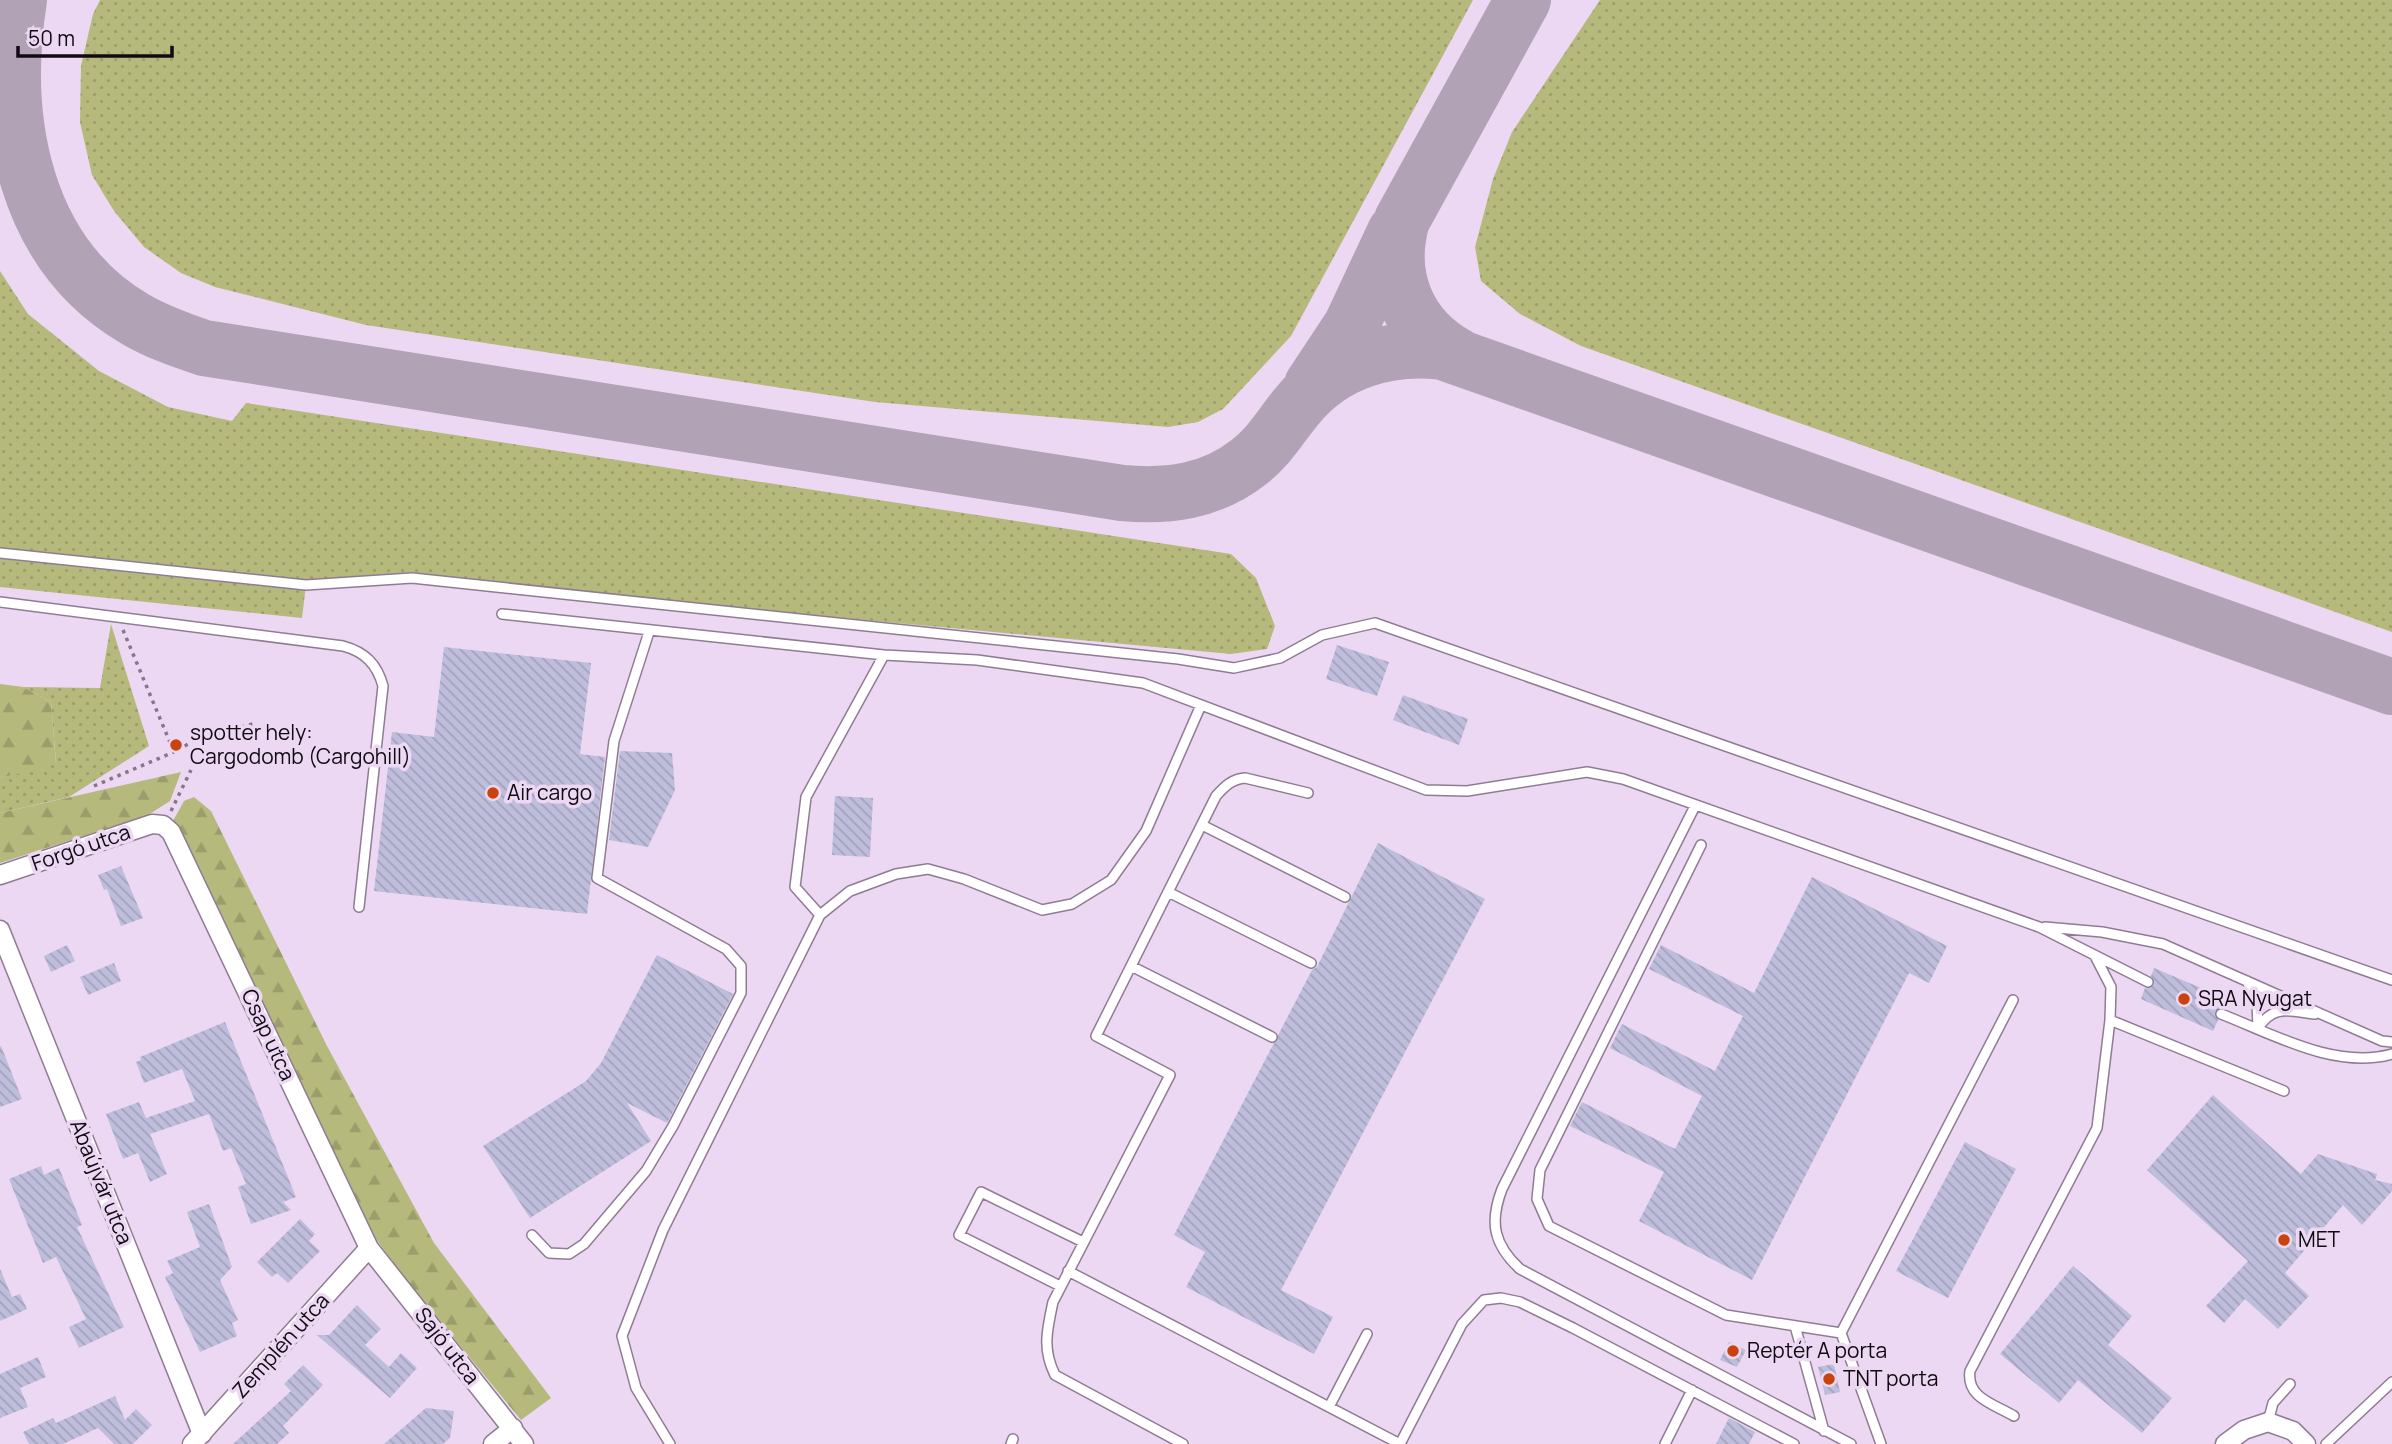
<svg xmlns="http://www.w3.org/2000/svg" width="2392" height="1444" font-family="Manrope,sans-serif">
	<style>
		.grass { fill: url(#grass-dots) }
		.forest { fill: url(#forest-firs) }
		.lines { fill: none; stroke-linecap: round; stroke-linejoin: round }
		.taxiway { stroke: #b2a2b6; stroke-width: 56 }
		.building { fill: url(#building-back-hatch) }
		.lane-casing { stroke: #8f7c94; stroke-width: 12 }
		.street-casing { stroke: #8f7c94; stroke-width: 21 }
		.path { stroke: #857789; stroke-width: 3.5; stroke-dasharray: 3.5 5; stroke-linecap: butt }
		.lane { stroke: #fff; stroke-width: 9 }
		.street { stroke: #fff; stroke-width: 18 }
		.poi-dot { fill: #ca430f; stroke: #ecd8f2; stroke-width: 2.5 }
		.labels { text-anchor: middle; stroke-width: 7; stroke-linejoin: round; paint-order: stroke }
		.poi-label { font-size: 21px; fill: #100a12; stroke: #ecd8f2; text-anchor: start }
		.street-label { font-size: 21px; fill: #100a12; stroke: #ecd8f2 }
	</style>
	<defs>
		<pattern id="grass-dots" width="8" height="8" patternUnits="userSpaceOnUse" patternTransform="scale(1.75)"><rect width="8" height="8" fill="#b6b97c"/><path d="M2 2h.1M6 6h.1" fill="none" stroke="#9b9e6a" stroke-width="1.8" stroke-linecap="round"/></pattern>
		<pattern id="forest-firs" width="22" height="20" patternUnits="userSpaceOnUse" patternTransform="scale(1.75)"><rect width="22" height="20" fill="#b6b97c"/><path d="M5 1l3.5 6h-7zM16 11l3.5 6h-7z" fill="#9b9e6a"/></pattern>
		<pattern id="building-back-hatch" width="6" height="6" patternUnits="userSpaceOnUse" patternTransform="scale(1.75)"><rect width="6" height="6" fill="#bebedc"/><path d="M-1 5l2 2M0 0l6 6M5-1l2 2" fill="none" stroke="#a2a2bc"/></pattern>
	</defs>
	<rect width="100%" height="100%" fill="#ecd8f2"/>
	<!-- grass -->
	<path class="grass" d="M100 0H1473L1291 336 1223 409 1198 422 1168 427 875 402 366 325 215 287 181 273 144 247 114 211 92 175 80 122 81 66 93 14Z
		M1600 0H2392V632L1581 346 1520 314 1481 281 1475 247 1493 179 1512 132Z
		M0 271 28 314 99 371 168 407 232 421 246 403 1231 554 1256 578 1275 626 1267 649 1231 654 412 578 306 585 302 618 0 587Z
		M111 624 149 746 69 797 0 813V778L56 763 51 702 23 687 100 688Z"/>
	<!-- forest -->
	<path class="forest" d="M0 684 23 687 51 702 56 764 0 778Z
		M181 772 170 801 148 815 0 863V813Z
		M194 797 211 811 327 1046 434 1243 551 1398 521 1420 410 1285 376 1239 173 821 184 801Z"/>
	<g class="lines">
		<!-- taxiway -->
		<path class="taxiway" d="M19 0C0 120 24 254 135 319 157 332 180 340 204 348L1122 493C1168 497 1211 492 1249 462 1270 446 1281 425 1298 405 1333 362 1389 345 1443 352L2392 687
			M1458 356C1407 328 1386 276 1402 220L1523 0
			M1312 385 1351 326 1395 232"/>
	</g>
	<!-- building -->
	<path class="building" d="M1337 645 1389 662 1377 696 1326 679Z
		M444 647 591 663 580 754 605 757 587 914 374 891 392 732 434 737Z
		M1403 695 1468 719 1459 745 1393 720Z
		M620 751 672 753 675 790 648 847 609 840Z
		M835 796 873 798 870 857 832 855Z
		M1378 843 1485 899 1281 1290 1333 1317 1314 1354 1186 1287 1205 1252 1174 1235 1312 970 1317 967Z
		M121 866 143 918 121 926 107 889 104 890 98 875Z
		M1812 877 1947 946 1929 983 1909 973 1752 1280 1639 1221 1664 1172 1570 1126 1582 1102 1675 1149 1702 1096 1610 1048 1622 1024 1715 1071 1743 1016 1649 969 1661 945 1754 993Z
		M67 945 75 961 51 972 44 956Z
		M657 955 733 994 667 1123 627 1103 651 1141 530 1218 483 1146 586 1081 601 1063Z
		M114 963 121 981 88 995 80 977Z
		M2154 968 2227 999 2224 1008 2215 1011 2218 1020 2213 1031 2141 999 2145 988 2154 985 2151 976Z
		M225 1022 296 1197 283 1202 291 1210 251 1224 238 1187 246 1184 231 1148 223 1151 209 1114 150 1134 167 1174 150 1182 138 1153 123 1159 106 1114 139 1102 146 1118 195 1101 182 1069 144 1083 136 1062 141 1060 140 1057Z
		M1 1046 22 1099 0 1107V1047Z
		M2213 1095 2301 1174 2318 1154 2377 1174 2375 1180 2392 1184V1191L2362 1225 2343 1205 2285 1273 2309 1296 2278 1329 2245 1299 2224 1323 2206 1306 2248 1261 2147 1170Z
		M1965 1142 2016 1169 1948 1298 1896 1271Z
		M41 1166 44 1175 59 1168 82 1225 77 1227 124 1327 79 1348 69 1327 86 1319 56 1257 43 1263 9 1179Z
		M209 1204 232 1267 220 1280 238 1320 232 1323 237 1336 200 1352 165 1277 173 1273 167 1261 200 1247 187 1212Z
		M300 1219 315 1234 309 1241 320 1251 288 1283 277 1273 272 1277 257 1262Z
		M2073 1266 2132 1316 2108 1345 2172 1398 2142 1433 2078 1380 2059 1403 2000 1354Z
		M0 1269 12 1297 20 1294 27 1309 0 1321Z
		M357 1305 381 1329 365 1345 389 1367 401 1353 417 1368 390 1398 317 1335H329Z
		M1729 1342 1746 1350 1737 1367 1720 1360Z
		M38 1357 46 1377 20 1388 28 1407 0 1418V1374Z
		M1834 1364 1840 1392 1825 1395 1818 1367Z
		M303 1365 323 1385 283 1426 289 1433 277 1444H233L291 1391 284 1384Z
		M115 1396 125 1420 136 1409 152 1425 133 1444H114L98 1428 63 1444H29L23 1432 53 1418 56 1423Z
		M426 1408 454 1411 450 1438 443 1444H384Z
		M1729 1418 1755 1432 1749 1444H1716Z"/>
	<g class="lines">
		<defs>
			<path id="lane" d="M0 553 306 585 412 578 1178 659 1234 668 1280 658 1322 635 1375 623 2392 980
				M0 602 343 646C365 652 377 664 383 686L359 907
				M502 614 884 655 977 660 1143 683 1426 790 1467 791 1587 772 1623 779 2039 927 2148 982
				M1695 806 1502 1189C1489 1223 1494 1245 1520 1269L1851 1444
				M1202 825 1345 897
				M1701 845 1540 1170 1537 1199 1549 1226 1726 1315 1841 1333
				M1168 892 1311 963
				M820 915 795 887 806 797 884 655
				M2045 927 2102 932 2163 944 2382 1041 2392 1042
				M1131 966 1272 1037
				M2247 981 2257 1001 2258 1028
				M2221 1014C2273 1034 2335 1070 2392 1054
				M2110 1020 2284 1091
				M2258 1028C2274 1004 2289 1011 2315 1014
				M532 1235 549 1253 569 1254 584 1244 646 1171 673 1126 741 993V966L726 949 597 878 614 741 649 632
				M1068 1271 1400 1444 1462 1324 1484 1300 1501 1298 1520 1302 1573 1328 1794 1444
				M1060 1286 959 1235 981 1192 1083 1242
				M1795 1326 1824 1431
				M1329 1407 1367 1334
				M2014 1416C1994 1404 1966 1398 1970 1371L2097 1128 2110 1020 2111 987 2095 956
				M2268 1422 2273 1403 2290 1384
				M670 1444 636 1388 622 1336 663 1230 820 915 850 891 896 874 928 869 964 879 1042 910 1072 904 1111 880 1146 831 1201 705
				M1011 1444 1013 1439
				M1183 1444 1055 1375C1042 1349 1047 1330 1053 1302L1170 1075 1096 1036 1216 796C1225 786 1232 779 1245 778L1308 793
				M1665 1444 1692 1390
				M1881 1444 1841 1333 2013 1000
				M2326 1444 2392 1382"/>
			<path id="street" d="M0 875 152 824 163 825 171 832 369 1248 524 1444
				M0 930 202 1434
				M192 1444 369 1248
				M493 1444 513 1428
				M2225 1444 2244 1430 2268 1422 2293 1431 2306 1444"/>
		</defs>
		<!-- lane casing -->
		<use href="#lane" class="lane-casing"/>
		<!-- street casing -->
		<use href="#street" class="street-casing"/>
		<!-- path -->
		<path class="path" d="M123 630 174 752 195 740 256 723
			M94 786 174 752
			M171 811 191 770"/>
		<!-- lane -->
		<use href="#lane" class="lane"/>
		<!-- street -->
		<use href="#street" class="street"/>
	</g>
	<!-- markers -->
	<g class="poi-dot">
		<circle cx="176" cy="745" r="7"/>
		<circle cx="493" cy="793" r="7"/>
		<circle cx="2184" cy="999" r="7"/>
		<circle cx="2284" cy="1240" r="7"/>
		<circle cx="1733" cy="1351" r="7"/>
		<circle cx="1829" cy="1379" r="7"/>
	</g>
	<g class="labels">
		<!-- poi labels -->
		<g class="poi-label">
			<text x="190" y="740">spotter hely:<tspan x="190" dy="24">Cargodomb (Cargohill)</tspan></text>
			<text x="507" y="800">Air cargo</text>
			<text x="2198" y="1006">SRA Nyugat</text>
			<text x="2298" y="1247">MET</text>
			<text x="1747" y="1358">Reptér A porta</text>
			<text x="1843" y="1386">TNT porta</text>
		</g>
		<!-- street labels -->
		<g class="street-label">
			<text transform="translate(81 848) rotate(-19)" y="7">Forgó utca</text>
			<text transform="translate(268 1035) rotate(65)" y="7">Csap utca</text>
			<text transform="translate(101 1182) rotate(68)" y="7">Abaújvár utca</text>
			<text transform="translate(281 1346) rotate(-48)" y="7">Zemplén utca</text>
			<text transform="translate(447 1346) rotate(52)" y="7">Sajó utca</text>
		</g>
	</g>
	<!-- scale -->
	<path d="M18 46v10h154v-10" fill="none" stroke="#100a12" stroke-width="3.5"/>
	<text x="28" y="46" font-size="21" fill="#100a12" stroke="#ecd8f2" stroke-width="5" paint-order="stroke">50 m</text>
</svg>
